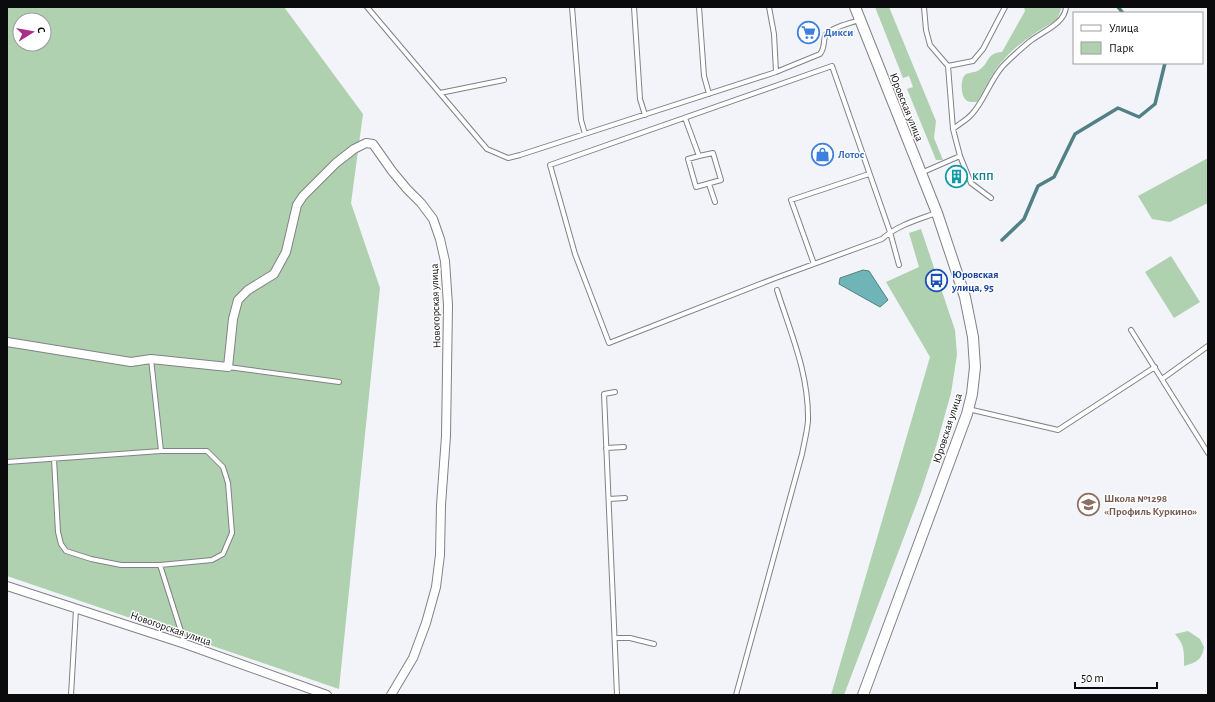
<svg xmlns="http://www.w3.org/2000/svg" width="1215" height="702" font-family="'Alegreya Sans',sans-serif">
	<style>
		.green { fill: #afd1b0; fill-rule: evenodd }
		.water { fill: #6fb4b7; stroke: #518184 }
		.lines { fill: none; stroke-linecap: round; stroke-linejoin: round }
		.stream { stroke: #518184; stroke-width: 3.5 }
		.service-casing { stroke: #818287; stroke-width: 6 }
		.minor-casing { stroke: #818287; stroke-width: 10 }
		.tertiary-casing { stroke: #818287; stroke-width: 12 }
		.service { stroke: #fff; stroke-width: 4 }
		.minor { stroke: #fff; stroke-width: 8 }
		.tertiary { stroke: #fff; stroke-width: 10 }
		.labels { text-anchor: middle; stroke-width: 3; stroke-linejoin: round; paint-order: stroke }
		.shop-label { font-size: 11px; font-weight: bold; fill: #366cbe; stroke: #fff; text-anchor: start }
		.street-label { font-size: 11px; fill: #0b0b0d; stroke: #fff }
		.culture-label { font-size: 11px; font-weight: bold; fill: #0d838f; stroke: #fff; text-anchor: start }
		.transit-label { font-size: 11px; font-weight: bold; fill: #164399; stroke: #fff; text-anchor: start }
		.education-label { font-size: 11px; font-weight: bold; fill: #785e54; stroke: #fff; text-anchor: start }
	</style>
	<rect width="100%" height="100%" fill="#f2f4f9"/>
	<!-- green -->
	<path class="green" d="M7 7H284L363 114 351 203 380 288 339 689 7 576ZM20 20H44V44H20Z
		M875 7H889L936 121 934 138 943 160H936L907 89 913 87 909 76 903 78Z
		M1024 7H1062L1057 20C1035 32 1011 48 996 69 989 80 984 91 977 102 973 102 968 103 965 99 961 94 960 80 965 75 968 72 975 73 979 70 990 63 986 53 1002 52L1025 11Z
		M1208 158V203L1170 222 1152 219 1138 196Z
		M921 229 955 330 957 355 951 393 937 443 921 492 844 695H831L930 357 886 282 919 267 909 233Z
		M1171 256 1200 302 1174 318 1145 272Z
		M1188 631 1200 639 1204 647C1202 660 1196 663 1184 666 1184 651 1185 646 1175 634Z"/>
	<!-- water -->
	<path class="water" d="M863 270 869 271 888 300 880 307 839 284 840 278Z"/>
	<g class="lines">
		<!-- stream -->
		<path class="stream" d="M1118 7 1123 13
			M1002 240 1024 219 1038 186 1054 177 1075 134 1118 108 1139 117 1155 104 1165 63"/>
		<defs>
			<path id="service" d="M367 7 487 149 508 158 520 155 776 72 820 54C825 48 823 43 825 36 828 28 852 23 859 20
				M572 7 581 120 585 134
				M634 7 640 99 645 115
				M699 7 704 76 709 94
				M769 7 774 34 776 72
				M924 7 926 30 930 45 948 66 953 129 960 156 971 183 991 198
				M948 66 973 61 983 49 1005 7
				M440 93 504 80
				M685 118 699 156 713 153 721 180 696 187 688 159 699 156
				M953 129C959 124 967 120 972 114 984 101 990 81 1002 67 1010 58 1020 50 1029 42 1041 32 1065 24 1066 7
				M921 173 960 156
				M709 184 715 202
				M814 264 791 200 869 174
				M899 265 890 232 832 66 550 165 575 254 609 343 773 279 882 239C898 225 917 220 936 213
				M1131 330 1208 453
				M228 367 339 382
				M1162 379 1208 346
				M615 392 604 394 617 695
				M968 409 1058 430 1155 367
				M606 448 624 447
				M54 459 58 532 61 544 66 551 91 559 121 565H160L212 560 223 554 232 533 228 483 223 467 207 451H161L151 359
				M7 462 161 451
				M609 499 625 498
				M160 565 185 644
				M615 638H630L654 644
				M71 695 76 609
				M736 695 802 454C804 444 807 432 808 421 809 374 791 334 777 290"/>
			<path id="minor" d="M7 342 131 362 151 359 228 367 233 319 238 300 248 290 274 274 286 252 297 205 303 196 336 163 354 149 366 143 373 144 392 171 407 189 421 203 433 219 440 239 445 261 448 305 446 436 441 505 440 555 436 587 426 623 413 658 391 695
				M7 586 185 644 327 695"/>
			<path id="tertiary" d="M855 7 937 213 965 297 973 337 975 367 972 394 967 414 863 695"/>
		</defs>
		<!-- service casing -->
		<use href="#service" class="service-casing"/>
		<!-- minor casing -->
		<use href="#minor" class="minor-casing"/>
		<!-- tertiary casing -->
		<use href="#tertiary" class="tertiary-casing"/>
		<!-- service -->
		<use href="#service" class="service"/>
		<!-- minor -->
		<use href="#minor" class="minor"/>
		<!-- tertiary -->
		<use href="#tertiary" class="tertiary"/>
	</g>
	<!-- icons -->
	<defs>
		<symbol id="supermarket-ring" viewBox="-11 -11 22 22"><circle r="9.5" fill="#fff" stroke="#3f7fe0" stroke-width="1.5"/><path d="M-6-5.5h2.5l.6 2H6L4.5 2H-2.5L-4.4-4H-6ZM-1.5 3.2a1.3 1.3 0 1 0 .1 0ZM3 3.2a1.3 1.3 0 1 0 .1 0Z" fill="#3f7fe0"/></symbol>
		<symbol id="shop-ring" viewBox="-11 -11 22 22"><circle r="9.5" fill="#fff" stroke="#3f7fe0" stroke-width="1.5"/><path d="M-5-2.5h2.3a2.7 3.5 0 0 1 5.4 0H5L5.5 6h-11ZM-1.5-2.5h3a1.5 2.3 0 0 0-3 0Z" fill="#3f7fe0"/></symbol>
		<symbol id="building-ring" viewBox="-11 -11 22 22"><circle r="9.5" fill="#fff" stroke="#0f9aa8" stroke-width="1.5"/><path d="M-4-6H4V6H1V3H-1V6H-4ZM-2.5-4.3h1.7v1.8h-1.7ZM.8-4.3h1.7v1.8H.8ZM-2.5-1h1.7V.8h-1.7ZM.8-1h1.7V.8H.8Z" fill="#0f9aa8"/></symbol>
		<symbol id="bus-ring" viewBox="-11 -11 22 22"><circle r="9.5" fill="#fff" stroke="#1a4fb4" stroke-width="1.5"/><path d="M-5-6H5V4H4V6H2V4H-2V6H-4V4H-5ZM-3.5-4V0h7V-4ZM-3.5 1.2v1.5H-2V1.2ZM2 1.2v1.5H3.5V1.2Z" fill="#1a4fb4"/></symbol>
		<symbol id="school-ring" viewBox="-11 -11 22 22"><circle r="9.5" fill="#fff" stroke="#8d6e63" stroke-width="1.5"/><path d="M0-5L7-2L0 1L-7-2ZM-4 1L0 2.5L4 1V4Q0 6-4 4Z" fill="#8d6e63"/></symbol>
	</defs>
	<g fill-rule="evenodd">
		<use href="#supermarket-ring" x="796" y="20" width="25" height="25"/>
		<use href="#shop-ring" x="810" y="142" width="25" height="25"/>
		<use href="#building-ring" x="944" y="164" width="25" height="25"/>
		<use href="#bus-ring" x="924" y="268" width="25" height="25"/>
		<use href="#school-ring" x="1076" y="492" width="25" height="25"/>
	</g>
	<g class="labels">
		<!-- shop labels -->
		<g class="shop-label">
			<text x="824" y="36">Дикси</text>
			<text x="838" y="158">Лотос</text>
		</g>
		<!-- street labels -->
		<g class="street-label">
			<text transform="translate(907 107) rotate(68)" y="4">Юровская улица</text>
			<text transform="translate(435 306) rotate(-92)" y="4">Новогорская улица</text>
			<text transform="translate(947 428) rotate(-72)" y="4">Юровская улица</text>
			<text transform="translate(171 628) rotate(19)" y="4">Новогорская улица</text>
		</g>
		<!-- culture labels -->
		<g class="culture-label">
			<text x="972" y="180">КПП</text>
		</g>
		<!-- transit labels -->
		<g class="transit-label">
			<text x="952" y="278">Юровская<tspan x="952" dy="13">улица, 95</tspan></text>
		</g>
		<!-- education labels -->
		<g class="education-label">
			<text x="1104" y="502">Школа №1298<tspan x="1104" dy="13">«Профиль Куркино»</tspan></text>
		</g>
	</g>
	<!-- border -->
	<rect width="1215" height="702" fill="none" stroke="#0b0b0d" stroke-width="16"/>
	<!-- legend -->
	<rect x="1073" y="12" width="130" height="52" fill="#ffffff" stroke="#9d9d9e"/>
	<rect x="1081" y="25" width="20" height="6" fill="#ffffff" stroke="#9d9d9e"/>
	<text x="1109" y="32" font-size="12" fill="#0b0b0d">Улица</text>
	<rect x="1081" y="42" width="20" height="12" fill="#afd1b0" stroke="#9d9d9e"/>
	<text x="1109" y="52" font-size="12" fill="#0b0b0d">Парк</text>
	<!-- north arrow -->
	<g transform="translate(32 32) rotate(79)"><circle r="19" fill="#ffffff" stroke="#9d9d9e"/>
	<path d="M0-3L7 15L0 10L-7 15Z" fill="#a82f85"/>
	<text y="-6" font-size="11" font-weight="bold" text-anchor="middle" fill="#0b0b0d">С</text>
	</g>
	<!-- scale -->
	<path d="M1075 682v6h82v-6" fill="none" stroke="#0b0b0d" stroke-width="2"/>
	<text x="1081" y="682" font-size="12" fill="#0b0b0d" stroke="#ffffff" stroke-width="3" paint-order="stroke">50 m</text>
</svg>
